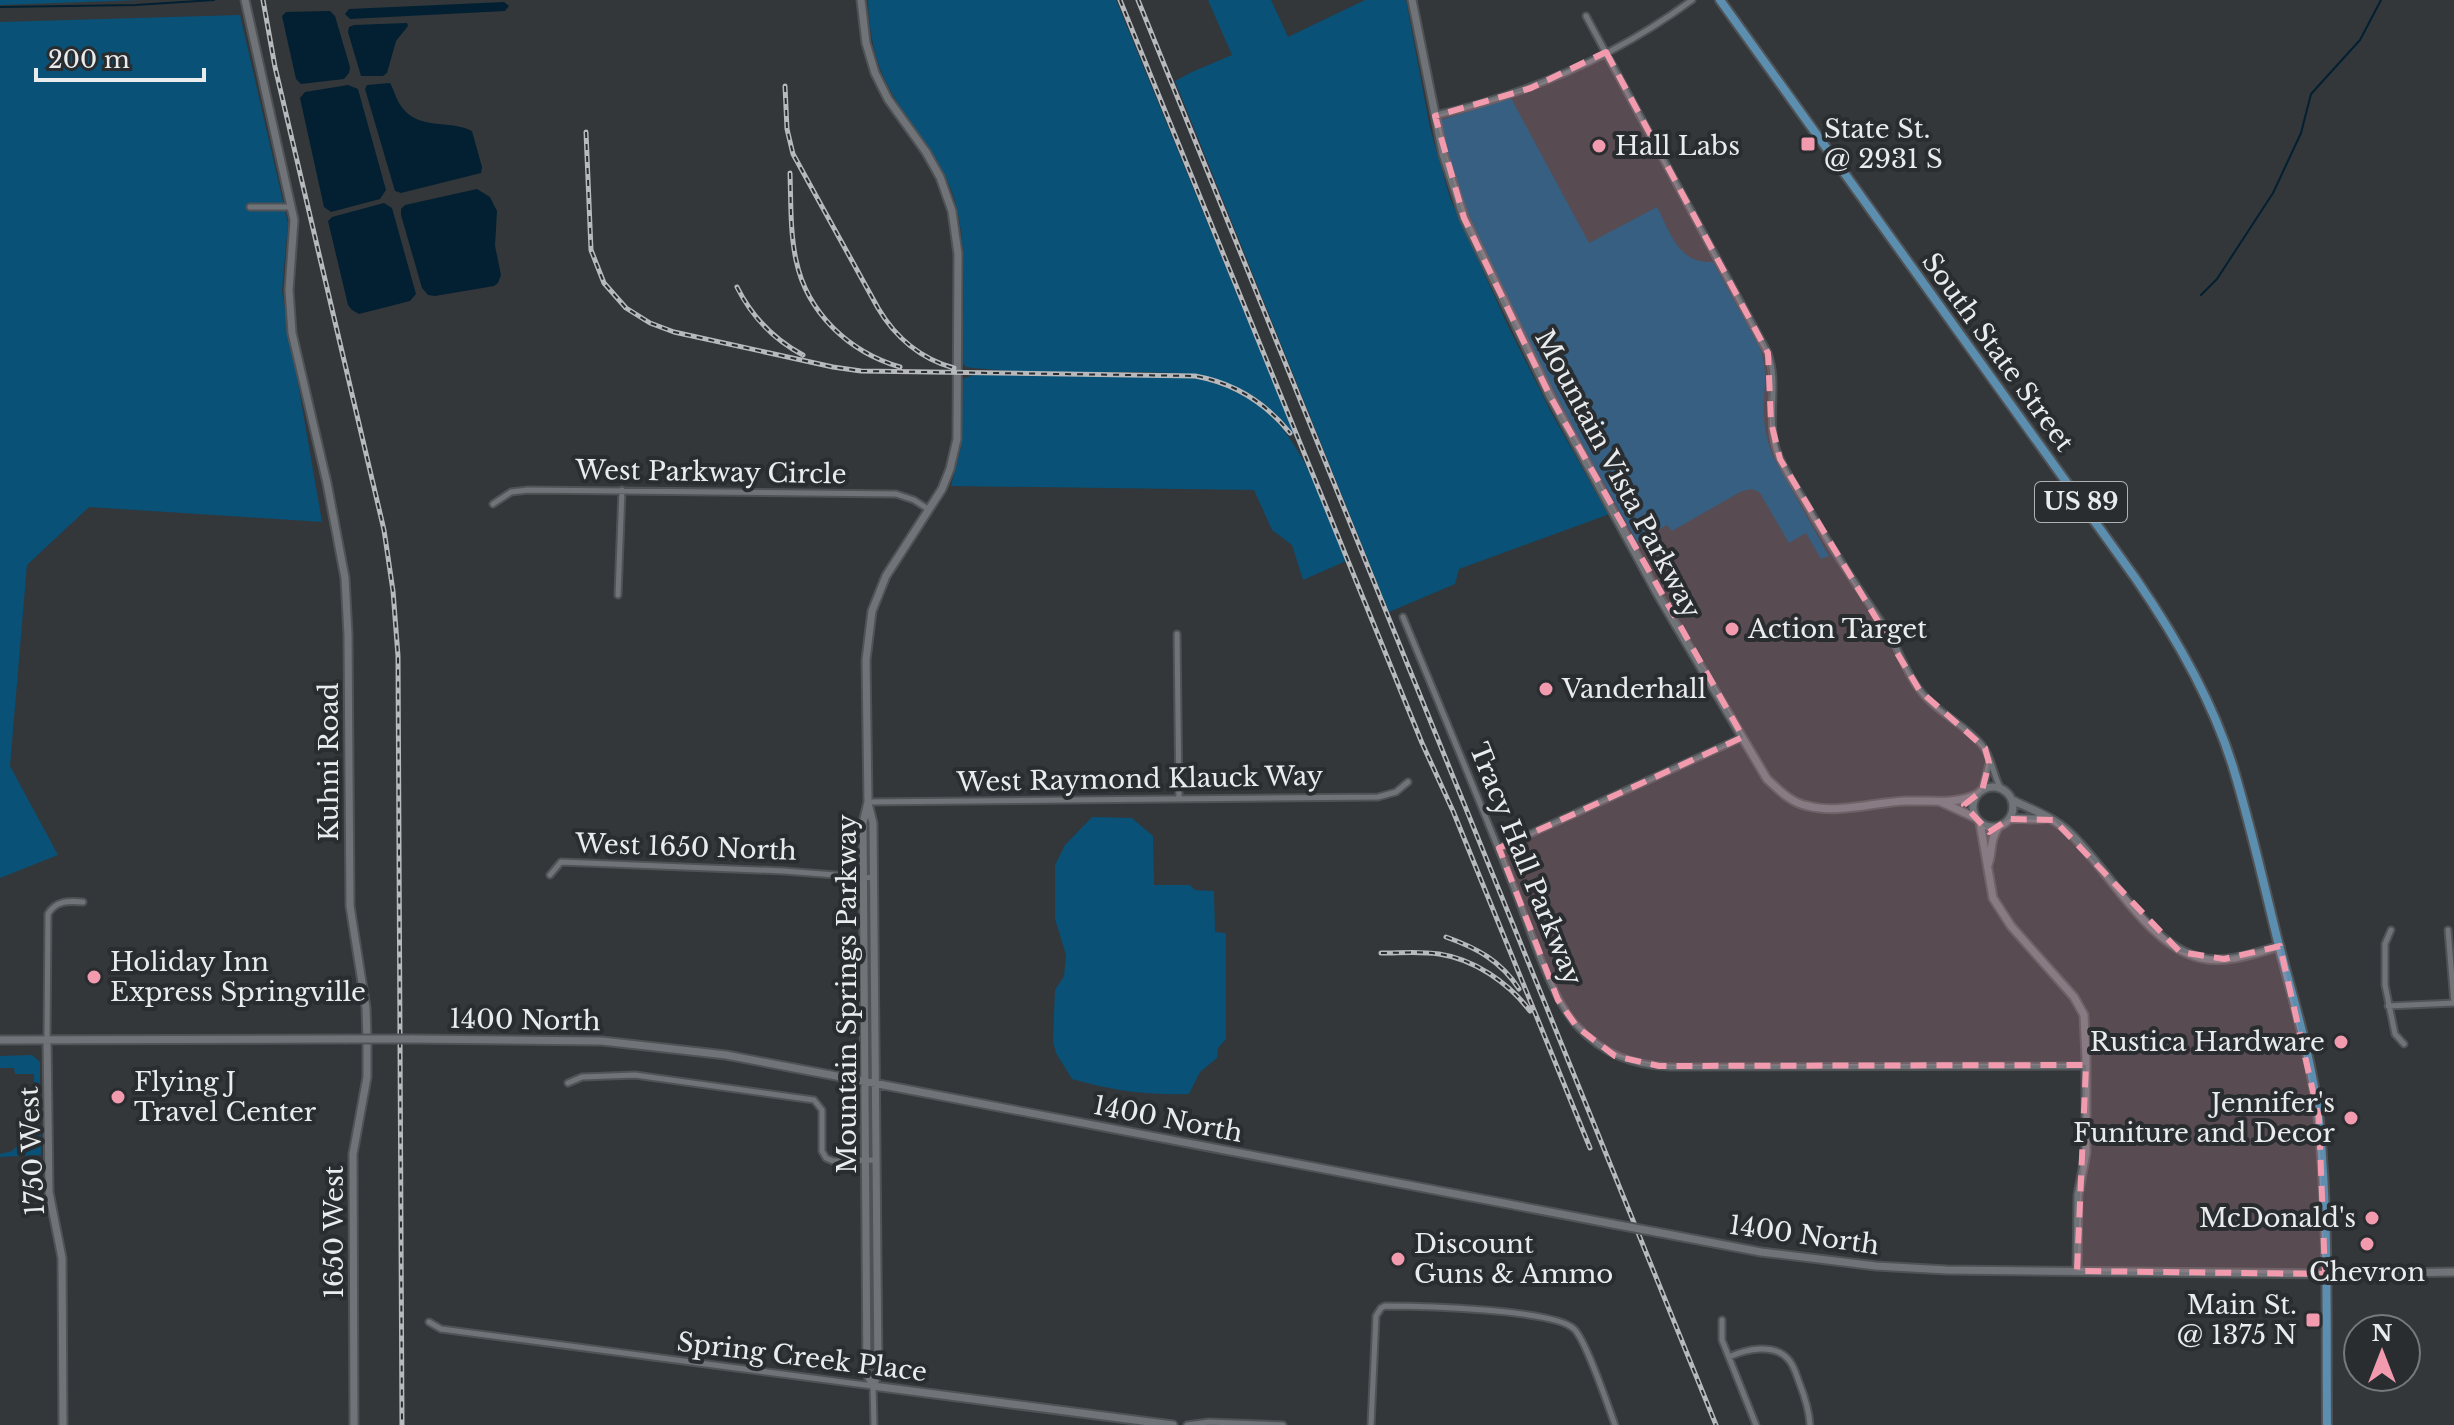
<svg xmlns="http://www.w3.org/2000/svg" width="2454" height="1425" font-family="'Libre Baskerville',serif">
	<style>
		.green { fill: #095176 }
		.water { fill: #022032 }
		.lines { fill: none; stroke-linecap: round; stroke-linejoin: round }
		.stream { stroke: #022032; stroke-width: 2 }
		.street-casing { stroke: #505356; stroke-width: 9 }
		.secondary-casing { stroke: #505356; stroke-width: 11 }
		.primary-casing { stroke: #505356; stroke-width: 12 }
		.street { stroke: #707478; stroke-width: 5 }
		.secondary { stroke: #707478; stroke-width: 7 }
		.primary { stroke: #5c8eaf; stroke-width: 8 }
		.rail-casing { stroke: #b7b9bc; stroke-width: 5 }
		.rail { stroke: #292d30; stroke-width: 2; stroke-dasharray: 6; stroke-linecap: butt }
		.secondary-bridge-casing { stroke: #505356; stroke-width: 11; stroke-linecap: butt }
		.secondary-bridge { stroke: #707478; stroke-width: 7 }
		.marked { fill: #f29aae; fill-opacity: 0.2; stroke: #f29aae; stroke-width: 6; stroke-dasharray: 16 10; stroke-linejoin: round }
		.poi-dot { fill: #f29aae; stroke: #292d30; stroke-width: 3 }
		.labels { text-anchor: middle; stroke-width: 8; stroke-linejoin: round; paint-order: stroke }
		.shield { fill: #292d30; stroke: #afb2b4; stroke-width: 2 }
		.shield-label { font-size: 24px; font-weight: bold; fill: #e9ebed }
		.poi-label { font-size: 26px; fill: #e9ebed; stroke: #292d30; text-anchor: start }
		.street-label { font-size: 26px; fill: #e9ebed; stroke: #292d30 }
	</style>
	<rect width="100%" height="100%" fill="#33373a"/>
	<!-- green -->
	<path class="green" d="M0 0H141L0 5Z
		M868 0H1116L1295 436C1282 421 1268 405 1250 394 1208 369 1160 373 1113 372 1064 372 1014 373 966 367L962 362C962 309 970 243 952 192 938 153 908 124 889 88 874 61 869 31 868 0Z
		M1208 0H1271L1288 37 1365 0H1406L1430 128 1450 198 1508 326 1551 412 1608 514 1607 515 1459 569 1455 584 1389 612 1175 81 1192 72 1232 55Z
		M240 15 288 223 282 291 322 522 89 507 27 565 10 766 58 855 0 878V22Z
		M1511 98 1589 243 1657 207C1671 233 1678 264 1713 262L1760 348C1770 379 1762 390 1764 418 1765 432 1768 443 1773 456L1829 556 1821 559 1806 533 1789 543 1760 493 1753 489 1742 491 1672 531 1667 525 1637 542C1589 457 1542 373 1501 284 1483 247 1466 211 1453 172 1448 157 1438 136 1441 120Z
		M976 374 1188 377C1295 396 1309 474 1346 561L1303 580 1292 545 1272 530 1254 490 951 486 961 447 963 379Z
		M1092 817 1132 818 1153 836 1154 885H1190L1195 890 1214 891 1215 932 1226 933V1039L1218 1048 1217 1058 1200 1072 1189 1094C1146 1095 1114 1091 1072 1079L1056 1053 1053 1041 1055 990 1064 976 1066 955 1055 919V865L1065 845Z
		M32 1055 40 1062V1110H34V1074H15L14 1068H0V1056Z
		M35 1126H41V1155L0 1157V1154L12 1151 17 1146 21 1148Z"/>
	<!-- water -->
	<path class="water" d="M504 2 509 6 505 11 350 19 345 14 349 9Z
		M330 11 335 16 350 67 349 73 344 79 301 84 296 79 282 16 286 12Z
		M407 23 408 26 396 41 387 73 383 76H361L348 32 349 27 354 25Z
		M390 83C394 90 396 99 401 106 418 131 449 119 472 131L482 167 481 173 401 193 395 191 365 89 367 85Z
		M348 85 358 89 386 190 380 199 331 212 324 207 300 98 305 92Z
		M477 189 490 197 497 211 495 246 501 275 498 283 494 286 435 296 428 295 422 288 401 215V209L405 205Z
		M384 203 392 208 416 294 410 301 359 314 352 310 348 305 328 221 332 217Z"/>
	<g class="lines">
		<!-- stream -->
		<path class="stream" d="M0 7 135 5 214 0
			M2201 295 2217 279 2273 193 2301 133 2311 94 2360 40 2381 0"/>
		<defs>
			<path id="street" d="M1586 16 1768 353C1780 386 1765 421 1778 454 1785 471 1796 487 1805 502 1830 547 1858 588 1887 630 1899 649 1905 671 1919 689 1936 713 1964 723 1982 745 1992 757 1993 775 2001 789
				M1436 115C1527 94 1616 56 1692 0
				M250 207H291
				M493 504 511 492 528 490 896 494 914 500 928 509
				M618 595 622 490
				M1403 617C1440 706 1477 794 1512 883 1528 923 1550 998 1578 1027 1604 1055 1633 1065 1670 1067L2086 1066
				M1177 634 1179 799
				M1982 791 1989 764
				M868 802 1378 797 1396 792 1408 782
				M1499 848 1743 737
				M550 875 561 862 784 871 874 878
				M2391 930 2385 944V985L2395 1034 2404 1044
				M2448 930 2454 1003
				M2388 1006 2454 1003
				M47 1039 48 914C56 900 69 901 83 902
				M568 1083 582 1077 635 1075 814 1100 822 1110V1151L826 1158 833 1161 876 1160
				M1722 1320V1340L1756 1425
				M429 1322 441 1329 873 1386 874 1425
				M1729 1357C1746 1349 1774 1343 1788 1359 1794 1365 1796 1374 1799 1382 1805 1397 1809 1409 1810 1425
				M1187 1425 1209 1422 1283 1425
				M1371 1425 1376 1316 1381 1308 1385 1306C1417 1306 1555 1309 1574 1329 1586 1340 1608 1406 1615 1425"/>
			<path id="secondary" d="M245 0 294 220 289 290 292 333 327 483 345 578 348 635 350 906 366 1008 367 1040V1077L353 1154 354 1425
				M861 0 866 43 875 73 888 99 926 152 940 177 952 211 958 254 957 439 950 469 942 489 886 576 872 611 866 660 868 802 863 823 867 1374 873 1386
				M1412 0 1443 154 1464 218 1550 396 1658 595 1767 779C1779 790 1791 803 1808 806 1840 814 1874 802 1906 801 1931 800 1955 805 1978 794
				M1973 807a20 20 0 1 1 40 0a20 20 0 1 1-40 0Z
				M2012 800C2033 810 2053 817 2070 833 2109 870 2148 946 2201 958 2226 964 2256 953 2280 946
				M1941 802 1976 818
				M868 803 873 823 878 1373 873 1386
				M2009 819C2022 817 2035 821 2047 818
				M1980 823 1993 898 2011 926 2074 997 2084 1015 2086 1057V1153L2078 1195 2077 1271
				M1988 865C1993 851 1989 841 1999 826
				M47 1039 49 1192 62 1258 63 1425
				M413 1039 602 1041 726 1055 1613 1224
				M0 1040 345 1039
				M1656 1232 1761 1252 1876 1266 1947 1270 2325 1274 2454 1272
				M873 1386 1173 1425"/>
			<path id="primary" d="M1720 0 2136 579C2176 637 2212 699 2233 767 2250 823 2263 881 2277 938 2293 998 2312 1059 2319 1121 2329 1222 2326 1324 2327 1425"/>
		</defs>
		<!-- street casing -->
		<use href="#street" class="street-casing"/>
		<!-- secondary casing -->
		<use href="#secondary" class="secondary-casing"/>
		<!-- primary casing -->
		<use href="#primary" class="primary-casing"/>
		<!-- street -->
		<use href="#street" class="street"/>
		<!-- secondary -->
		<use href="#secondary" class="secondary"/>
		<!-- primary -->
		<use href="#primary" class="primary"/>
		<defs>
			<path id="rail" d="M263 0 275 67 384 530 393 591 398 656 402 1425
				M1120 0 1422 743 1453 811 1590 1148
				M1138 0 1716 1425
				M785 86 787 129 793 154 878 308C895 337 921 359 954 368
				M586 132 591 250 604 283 626 308 650 323 674 332 833 367 861 371 1195 376C1234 383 1265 402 1290 433
				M790 173C791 202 790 232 796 260 807 313 849 352 900 367
				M737 287C752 317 773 339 803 355
				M1446 937C1477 948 1501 961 1519 989
				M1381 953C1400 953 1420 951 1439 954 1474 959 1509 983 1530 1011"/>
		</defs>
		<!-- rail casing -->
		<use href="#rail" class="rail-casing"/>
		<!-- rail -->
		<use href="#rail" class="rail"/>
		<defs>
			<path id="secondary-bridge" d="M345 1039H413
				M1613 1224 1656 1232"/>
		</defs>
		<!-- secondary-bridge casing -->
		<use href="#secondary-bridge" class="secondary-bridge-casing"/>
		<!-- secondary-bridge -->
		<use href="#secondary-bridge" class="secondary-bridge"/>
	</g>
	<!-- marked area -->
	<path class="marked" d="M1606 52 1768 353 1771 422 1780 459 1920 691 1985 748 1989 763 1982 791 1964 805 1989 832 2009 819 2054 820 2180 952 2224 959 2280 946 2319 1118 2325 1274 2077 1271 2086 1065 1659 1066 1615 1056 1577 1027 1558 1000 1499 848 1743 737 1550 396 1464 218 1435 116 1531 88Z"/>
	<!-- markers -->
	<g class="poi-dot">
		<rect x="1800" y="136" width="16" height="16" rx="4"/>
		<circle cx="1599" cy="146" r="8"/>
		<circle cx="1732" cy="629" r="8"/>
		<circle cx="1546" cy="689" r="8"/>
		<circle cx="94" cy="977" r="8"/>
		<circle cx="2341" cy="1042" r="8"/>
		<circle cx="118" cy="1097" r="8"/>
		<circle cx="2351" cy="1118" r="8"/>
		<circle cx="2372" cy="1218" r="8"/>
		<circle cx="2367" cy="1244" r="8"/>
		<circle cx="1398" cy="1259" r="8"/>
		<rect x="2305" y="1312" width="16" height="16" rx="4"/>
	</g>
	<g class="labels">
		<!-- shield labels -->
		<rect class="shield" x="2035" y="482" width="92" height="40" rx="6"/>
		<g class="shield-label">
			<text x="2081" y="510">US 89</text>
		</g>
		<!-- poi labels -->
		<g class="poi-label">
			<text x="1824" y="138">State St.<tspan x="1824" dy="30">@ 2931 S</tspan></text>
			<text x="1615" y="155">Hall Labs</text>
			<text x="1748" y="638">Action Target</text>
			<text x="1562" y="698">Vanderhall</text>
			<text x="110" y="971">Holiday Inn<tspan x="110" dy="30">Express Springville</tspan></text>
			<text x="2325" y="1051" text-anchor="end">Rustica Hardware</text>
			<text x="134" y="1091">Flying J<tspan x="134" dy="30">Travel Center</tspan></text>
			<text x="2335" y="1112" text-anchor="end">Jennifer's<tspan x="2335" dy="30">Funiture and Decor</tspan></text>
			<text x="2356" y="1227" text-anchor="end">McDonald's</text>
			<text x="1414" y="1253">Discount<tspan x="1414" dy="30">Guns &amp; Ammo</tspan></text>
			<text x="2367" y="1281" text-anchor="middle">Chevron</text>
			<text x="2297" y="1314" text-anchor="end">Main St.<tspan x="2297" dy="30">@ 1375 N</tspan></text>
		</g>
		<!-- street labels -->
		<g class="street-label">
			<text transform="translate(1998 352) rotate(54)" y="9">South State Street</text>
			<text transform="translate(711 472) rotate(1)" y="9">West Parkway Circle</text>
			<text transform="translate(1618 474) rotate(62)" y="9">Mountain Vista Parkway</text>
			<text transform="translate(329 762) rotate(-90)" y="9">Kuhni Road</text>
			<text transform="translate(1140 779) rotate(-1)" y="9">West Raymond Klauck Way</text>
			<text transform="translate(686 847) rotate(2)" y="9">West 1650 North</text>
			<text transform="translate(1526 864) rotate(68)" y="9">Tracy Hall Parkway</text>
			<text transform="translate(847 994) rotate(-90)" y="9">Mountain Springs Parkway</text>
			<text transform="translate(525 1020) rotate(1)" y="9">1400 North</text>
			<text transform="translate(1168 1119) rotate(11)" y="9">1400 North</text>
			<text transform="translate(32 1151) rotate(-93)" y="9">1750 West</text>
			<text transform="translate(334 1232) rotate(-90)" y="9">1650 West</text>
			<text transform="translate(1804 1235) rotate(8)" y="9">1400 North</text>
			<text transform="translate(802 1357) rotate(7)" y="9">Spring Creek Place</text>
		</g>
	</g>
	<!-- north arrow -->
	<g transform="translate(2382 1353)"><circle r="38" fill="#292d30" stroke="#76797c" stroke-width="2"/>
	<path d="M0-6L14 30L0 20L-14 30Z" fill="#f29aae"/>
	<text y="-12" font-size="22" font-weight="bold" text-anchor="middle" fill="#e9ebed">N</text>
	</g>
	<!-- scale -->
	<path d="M36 68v12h168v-12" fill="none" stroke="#e9ebed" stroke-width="4"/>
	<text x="48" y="68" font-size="24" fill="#e9ebed" stroke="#292d30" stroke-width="6" paint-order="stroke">200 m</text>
</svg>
